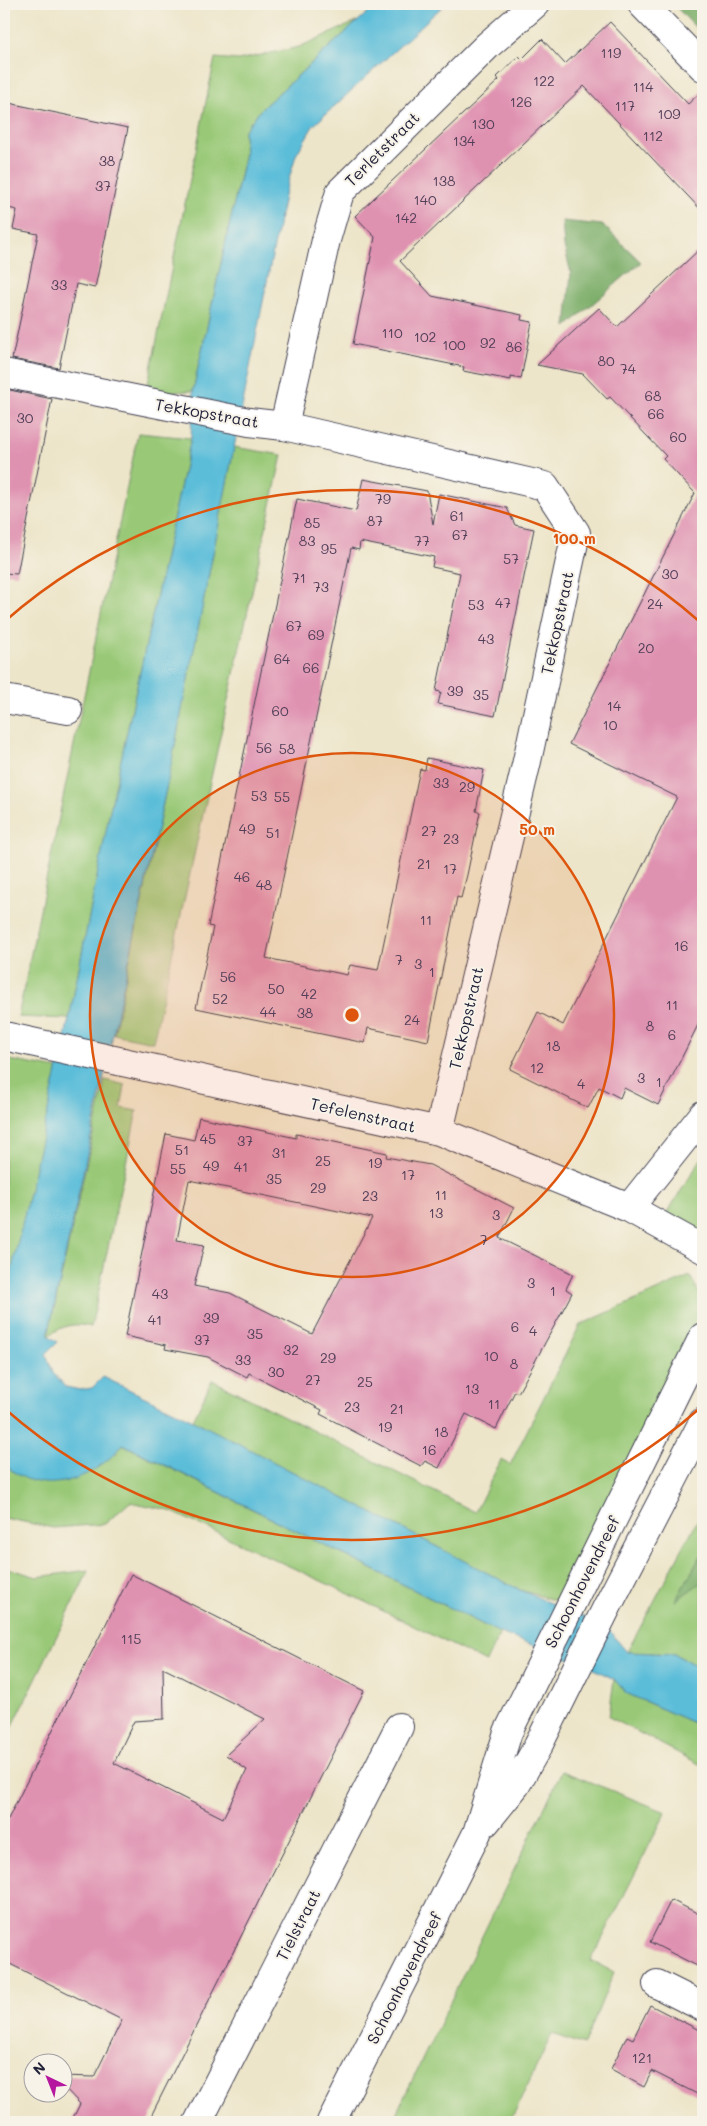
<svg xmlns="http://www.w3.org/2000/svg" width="707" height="2126" font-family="Mali,sans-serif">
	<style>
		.green { fill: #99c977; stroke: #5e7659 }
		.forest { fill: #7aad68; stroke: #4e6852 }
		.water { fill: #5bbdd9; stroke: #3e708a }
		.building { fill: #df91b0; fill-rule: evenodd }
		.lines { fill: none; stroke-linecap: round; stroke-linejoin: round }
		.minor-casing { stroke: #403f50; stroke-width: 30 }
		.minor { stroke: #fff; stroke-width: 28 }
		.ring { fill: none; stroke: #de560e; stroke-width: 2.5 }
		.labels { text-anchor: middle; stroke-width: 4; stroke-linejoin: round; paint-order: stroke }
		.number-label { font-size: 14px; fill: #513e58 }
		.street-label { font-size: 16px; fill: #22223b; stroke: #f7f3e8 }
		.centre { fill: #de560e; stroke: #f7f3e8; stroke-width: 2.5 }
		.ring-label { font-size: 15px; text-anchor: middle; font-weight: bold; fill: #de560e; stroke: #f7f3e8; stroke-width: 4; stroke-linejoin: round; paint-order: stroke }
	</style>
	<rect width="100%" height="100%" fill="#f7f3e8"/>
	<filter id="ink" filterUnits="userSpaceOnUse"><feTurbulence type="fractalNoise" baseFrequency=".02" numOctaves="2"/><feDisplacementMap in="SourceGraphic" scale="10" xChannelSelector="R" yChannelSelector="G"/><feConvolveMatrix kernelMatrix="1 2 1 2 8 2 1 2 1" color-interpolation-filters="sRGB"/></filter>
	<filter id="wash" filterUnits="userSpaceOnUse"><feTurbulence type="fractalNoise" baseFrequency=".0096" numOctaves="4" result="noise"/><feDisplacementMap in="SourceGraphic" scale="20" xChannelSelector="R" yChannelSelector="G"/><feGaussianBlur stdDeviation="1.12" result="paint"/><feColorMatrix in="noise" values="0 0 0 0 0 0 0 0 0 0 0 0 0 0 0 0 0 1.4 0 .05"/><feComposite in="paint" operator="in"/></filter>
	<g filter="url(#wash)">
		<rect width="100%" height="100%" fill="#ede5c9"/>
		<!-- green -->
		<path class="green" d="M358 21 261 109 244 131 245 153 193 391 146 393 215 58 238 60 299 47Z
			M138 433 191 438 111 806 69 1019 18 1017Z
			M234 447 282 455 153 1042 114 1034 168 780Z
			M9 1060 58 1069 4 1303V1084Z
			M105 1080 125 1085 121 1108 137 1111 91 1327C74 1322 62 1326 48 1336Z
			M703 1156V1237L665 1216Z
			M690 1276 703 1300V1314L564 1603 520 1590 193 1420 212 1380 475 1512 501 1460 510 1465 580 1325Z
			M122 1444 500 1633 486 1662 347 1593 168 1510 130 1502 105 1524 53 1528 4 1518V1463L12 1471 116 1454Z
			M703 1510V1669L674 1654 627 1652Z
			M4 1567 37 1577 89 1570 4 1744Z
			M614 1679 626 1693 703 1727V1766L609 1717Z
			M562 1771 666 1812 591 1961 614 1972 584 2045 552 2034 510 2122H392Z"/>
		<!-- forest -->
		<path class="forest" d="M673 4H703V35Z
			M562 221 603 225 641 262 566 327 571 273 564 246Z
			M703 1552V1581L675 1601Z"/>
		<!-- water -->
		<path class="water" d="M377 4H445L313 126 296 155 284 196 168 780 48 1335 58 1342 46 1354 53 1373 66 1387 80 1390 92 1388 103 1377 193 1420 520 1590 605 1626 627 1652 674 1654 703 1669V1727L626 1693 614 1679 584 1664 500 1633 123 1444C95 1480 39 1501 4 1463V1303L69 1019 111 806 191 438 193 391 245 154 244 131 261 109Z"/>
		<g id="blocks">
			<!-- building -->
			<path class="building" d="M610 22 688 104 703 90V212L584 86 400 261 432 296 522 315 521 320 532 322 521 379 511 377V380L463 371 464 367 353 344 375 237 355 216 499 80 497 77 519 56 522 59 542 39 565 64Z
				M4 102 128 128 95 288 76 284 59 368 12 359 38 234 13 229 17 210 4 207Z
				M703 246V1015L658 1105 624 1088 620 1098 599 1087 588 1108 510 1069 538 1012 563 1025 677 797 569 744 695 493 663 459 666 456 610 397 607 399 583 374 537 365 599 308 617 327Z
				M5 389 52 399 17 574 4 573V397Z
				M363 479 427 491 433 524 439 494 507 508 515 525 534 529 495 716 438 704 441 692 436 691 460 573 432 567 434 557 360 542 359 550 351 548 278 902 266 958 347 975 350 965 378 970 420 769 425 770 427 758 484 770 476 811 480 812 467 875 461 898 457 897 428 1041 368 1028 365 1043 196 1008 213 927 208 926 297 499 356 511Z
				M199 1117 296 1138V1134L387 1153 386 1157 430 1165 514 1208 499 1238 573 1274 566 1289 572 1293 518 1393 515 1391 496 1429 466 1414 439 1468 425 1461 421 1466 320 1414 322 1410 249 1373 247 1377 208 1357 165 1349 166 1345 125 1336 166 1134 194 1140ZM189 1180 372 1218 312 1334 230 1293 194 1286 204 1245 177 1240Z
				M131 1574 364 1691 148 2122H71L80 2104 62 2085V2076L94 2077 122 2020 4 1961V1827ZM163 1668 265 1719 226 1755 247 1770 223 1818 114 1763 134 1721 164 1719Z
				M671 1900 703 1916V1969L650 1942Z
				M650 2005 703 2032V2097L652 2071 644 2087 611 2069 627 2036 633 2039Z"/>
		</g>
	</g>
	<g filter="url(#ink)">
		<use href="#blocks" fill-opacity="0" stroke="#403f50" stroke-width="1"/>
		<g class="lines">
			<defs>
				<path id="minor" d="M642 4 703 67
					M4 373 249 422 284 426 545 486 576 533 527 761 439 1131
					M284 426 326 240 340 192 488 45 535 4
					M4 699 68 710
					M4 1036 439 1131 629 1208 703 1249
					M629 1208 703 1115
					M486 1822 516 1785 538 1746 606 1609 703 1422
					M657 1984 703 2007
					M198 2122 399 1727
					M331 2122 477 1833 508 1732 703 1337"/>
			</defs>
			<!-- minor casing -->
			<use href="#minor" class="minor-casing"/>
			<!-- minor -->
			<use href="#minor" class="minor"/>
		</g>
	</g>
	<!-- distance rings -->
	<circle cx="352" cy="1015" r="262" fill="#de560e" fill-opacity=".12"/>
	<g class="ring">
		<circle cx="352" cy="1015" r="262"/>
		<path d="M700 1408A525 525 0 0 1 4 1408M4 622A525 525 0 0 1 700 622"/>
	</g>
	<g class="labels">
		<!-- number labels -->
		<g class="number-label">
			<text x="611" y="58">119</text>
			<text x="544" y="86">122</text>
			<text x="643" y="92">114</text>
			<text x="521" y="107">126</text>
			<text x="625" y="111">117</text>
			<text x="669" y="119">109</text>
			<text x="483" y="129">130</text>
			<text x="653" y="141">112</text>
			<text x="464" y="146">134</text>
			<text x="107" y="166">38</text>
			<text x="444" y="186">138</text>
			<text x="103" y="191">37</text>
			<text x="425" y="205">140</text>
			<text x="406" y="223">142</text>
			<text x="59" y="290">33</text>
			<text x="392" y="338">110</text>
			<text x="425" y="342">102</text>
			<text x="488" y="348">92</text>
			<text x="454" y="350">100</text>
			<text x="514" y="352">86</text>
			<text x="606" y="366">80</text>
			<text x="628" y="374">74</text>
			<text x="653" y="401">68</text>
			<text x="656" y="419">66</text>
			<text x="25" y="423">30</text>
			<text x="678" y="442">60</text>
			<text x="383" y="504">79</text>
			<text x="457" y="521">61</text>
			<text x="375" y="526">87</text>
			<text x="312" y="528">85</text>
			<text x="460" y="540">67</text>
			<text x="307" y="546">83</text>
			<text x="422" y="546">77</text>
			<text x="329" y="554">95</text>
			<text x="511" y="564">57</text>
			<text x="670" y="579">30</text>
			<text x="299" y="583">71</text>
			<text x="321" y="592">73</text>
			<text x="503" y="608">47</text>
			<text x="655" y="609">24</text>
			<text x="476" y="610">53</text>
			<text x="294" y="631">67</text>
			<text x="316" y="640">69</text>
			<text x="486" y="644">43</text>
			<text x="646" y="653">20</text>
			<text x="282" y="664">64</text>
			<text x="311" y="673">66</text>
			<text x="455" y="696">39</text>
			<text x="481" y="700">35</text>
			<text x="614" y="711">14</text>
			<text x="280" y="716">60</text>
			<text x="610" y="730">10</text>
			<text x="264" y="753">56</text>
			<text x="287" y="754">58</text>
			<text x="441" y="788">33</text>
			<text x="467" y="792">29</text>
			<text x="259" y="801">53</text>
			<text x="282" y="802">55</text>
			<text x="247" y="834">49</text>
			<text x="429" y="836">27</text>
			<text x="273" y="838">51</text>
			<text x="451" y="844">23</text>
			<text x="424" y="869">21</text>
			<text x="450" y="874">17</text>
			<text x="242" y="882">46</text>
			<text x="264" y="890">48</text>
			<text x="426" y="925">11</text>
			<text x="681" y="951">16</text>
			<text x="399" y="965">7</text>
			<text x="418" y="969">3</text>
			<text x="432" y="977">1</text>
			<text x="228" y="982">56</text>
			<text x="276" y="994">50</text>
			<text x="309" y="999">42</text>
			<text x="220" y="1004">52</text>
			<text x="672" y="1010">11</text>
			<text x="268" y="1017">44</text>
			<text x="305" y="1018">38</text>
			<text x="412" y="1025">24</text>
			<text x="650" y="1031">8</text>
			<text x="672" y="1040">6</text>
			<text x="553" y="1051">18</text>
			<text x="537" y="1073">12</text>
			<text x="641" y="1083">3</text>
			<text x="659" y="1087">1</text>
			<text x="581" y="1089">4</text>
			<text x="208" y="1144">45</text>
			<text x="245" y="1146">37</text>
			<text x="182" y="1155">51</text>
			<text x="279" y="1158">31</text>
			<text x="323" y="1166">25</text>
			<text x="375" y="1168">19</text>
			<text x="211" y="1171">49</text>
			<text x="241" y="1172">41</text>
			<text x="178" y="1174">55</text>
			<text x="408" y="1180">17</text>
			<text x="274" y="1184">35</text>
			<text x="318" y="1193">29</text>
			<text x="441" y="1200">11</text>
			<text x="370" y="1201">23</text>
			<text x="436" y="1218">13</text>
			<text x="496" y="1220">3</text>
			<text x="484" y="1245">7</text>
			<text x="531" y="1288">3</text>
			<text x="553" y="1296">1</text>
			<text x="160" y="1299">43</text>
			<text x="211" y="1323">39</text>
			<text x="155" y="1325">41</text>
			<text x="515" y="1332">6</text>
			<text x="533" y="1336">4</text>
			<text x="255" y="1339">35</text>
			<text x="202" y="1345">37</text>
			<text x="291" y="1355">32</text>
			<text x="491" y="1361">10</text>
			<text x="328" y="1363">29</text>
			<text x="243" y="1365">33</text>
			<text x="514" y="1369">8</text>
			<text x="276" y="1377">30</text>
			<text x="313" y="1385">27</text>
			<text x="365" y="1387">25</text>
			<text x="472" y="1394">13</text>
			<text x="494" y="1409">11</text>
			<text x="352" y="1412">23</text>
			<text x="397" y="1414">21</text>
			<text x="385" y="1432">19</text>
			<text x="441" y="1437">18</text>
			<text x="429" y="1455">16</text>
			<text x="131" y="1644">115</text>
			<text x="642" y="2063">121</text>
		</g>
		<!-- street labels -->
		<g class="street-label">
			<text transform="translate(382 149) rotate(-45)" y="6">Terletstraat</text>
			<text transform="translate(207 413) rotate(10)" y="6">Tekkopstraat</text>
			<text transform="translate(557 623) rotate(-78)" y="6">Tekkopstraat</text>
			<text transform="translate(466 1018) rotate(-77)" y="6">Tekkopstraat</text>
			<text transform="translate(363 1115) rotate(13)" y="6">Tefelenstraat</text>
			<text transform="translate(582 1582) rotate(-63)" y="6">Schoonhovendreef</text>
			<text transform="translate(298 1925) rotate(-63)" y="6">Tielstraat</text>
			<text transform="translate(404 1978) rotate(-63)" y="6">Schoonhovendreef</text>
		</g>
	</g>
	<circle cx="352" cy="1015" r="8" class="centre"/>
	<g class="ring-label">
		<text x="574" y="544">100 m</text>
		<text x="537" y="835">50 m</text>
	</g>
	<!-- margin -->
	<rect width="707" height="2126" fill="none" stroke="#f7f3e8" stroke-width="20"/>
	<!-- north arrow -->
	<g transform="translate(48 2078) rotate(317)"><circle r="24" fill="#f7f3e8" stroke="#a29fa3"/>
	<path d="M0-4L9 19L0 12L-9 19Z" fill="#b5179e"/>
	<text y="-8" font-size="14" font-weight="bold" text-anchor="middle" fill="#22223b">N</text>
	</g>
</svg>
